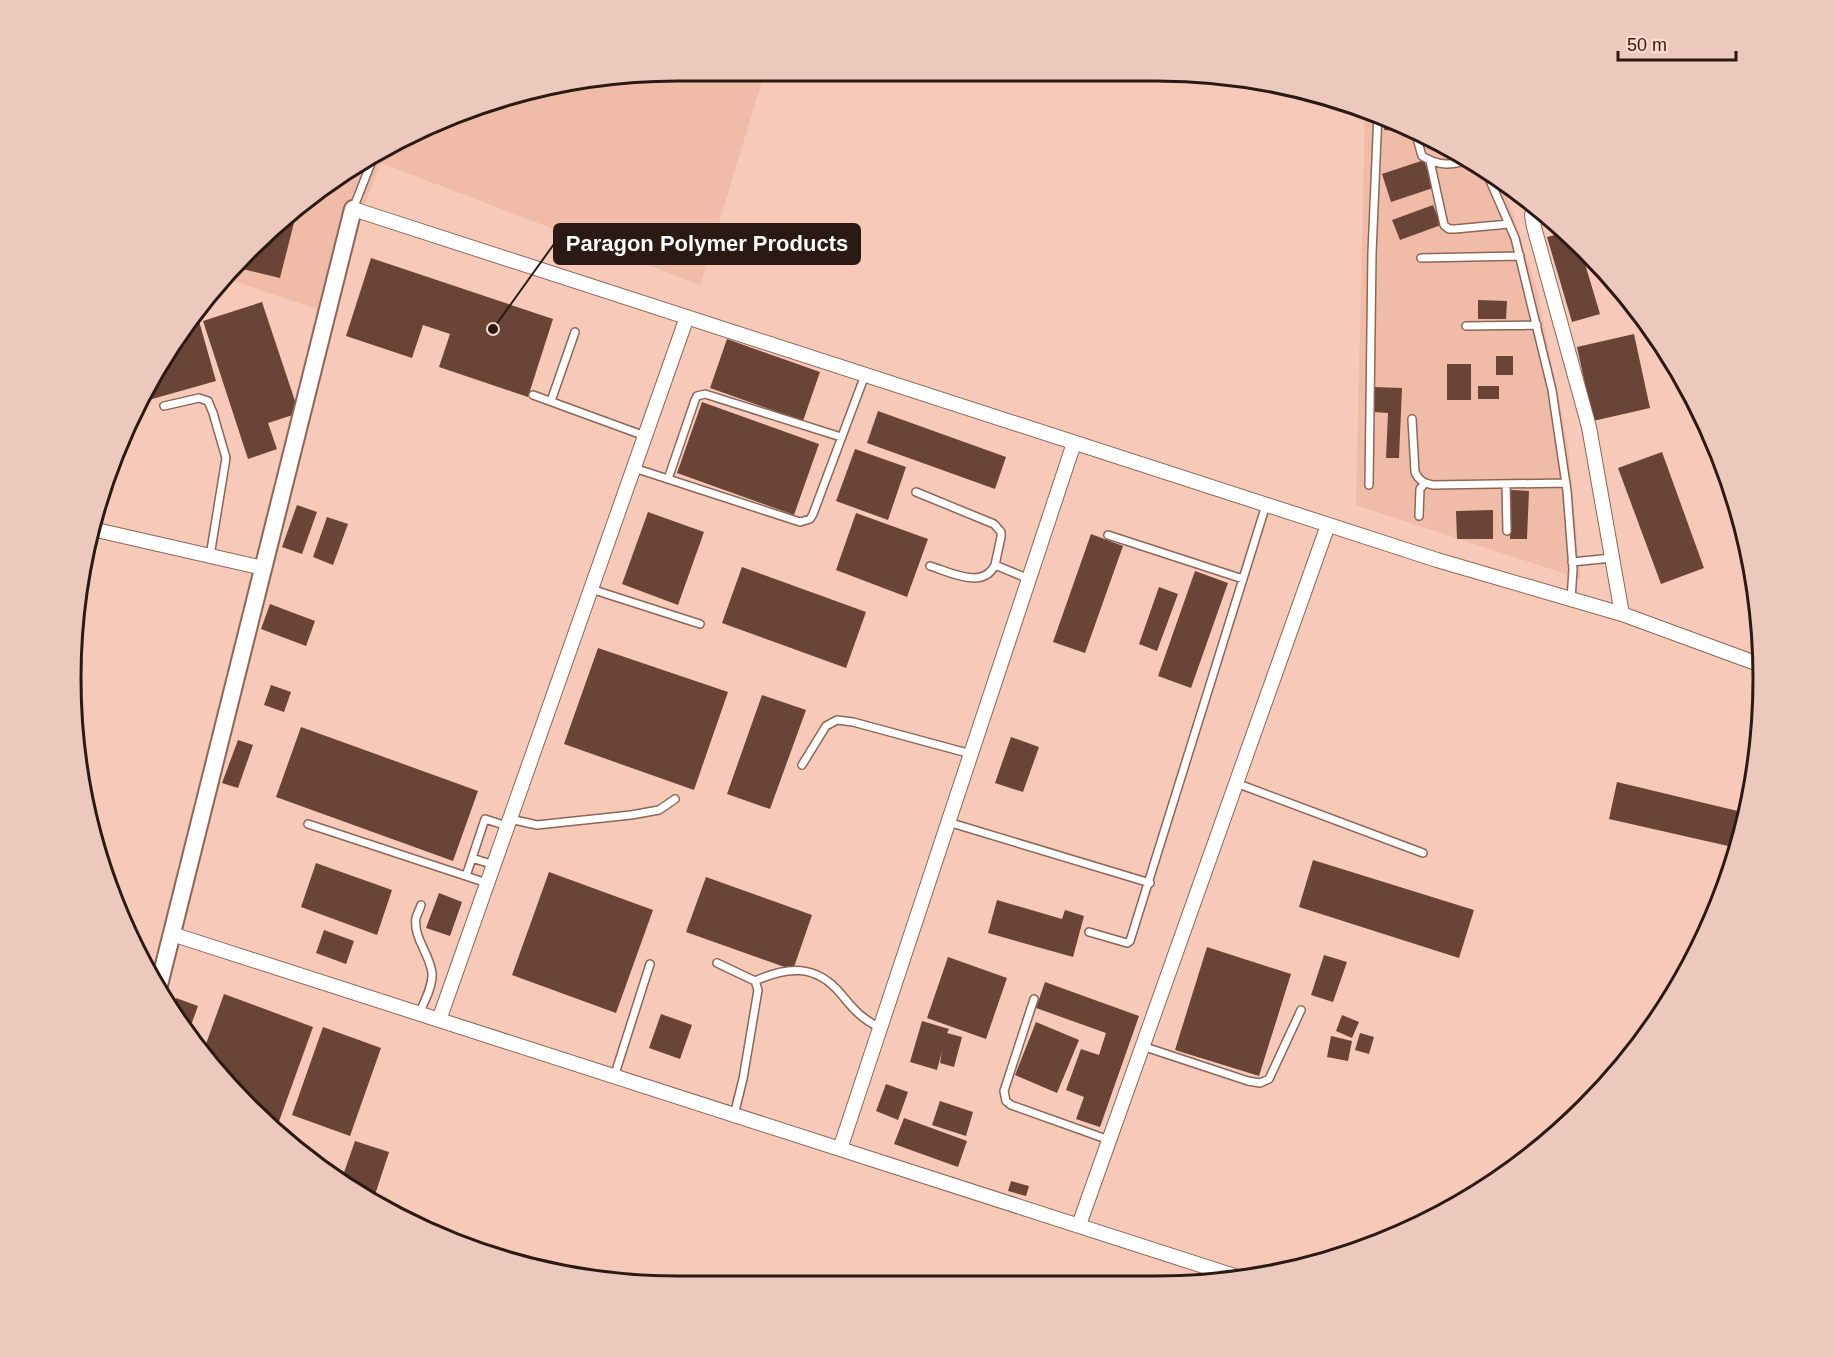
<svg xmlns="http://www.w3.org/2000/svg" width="1834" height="1357" font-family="Arial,sans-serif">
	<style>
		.built { fill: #f0bca8 }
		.building { fill: #6a4537 }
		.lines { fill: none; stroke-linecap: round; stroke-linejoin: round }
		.service-casing { stroke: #8d6657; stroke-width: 10 }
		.minor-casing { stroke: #8d6657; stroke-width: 16 }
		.tertiary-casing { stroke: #8d6657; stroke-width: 20 }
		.service { stroke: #fff; stroke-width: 7 }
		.minor { stroke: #fff; stroke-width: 14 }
		.tertiary { stroke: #fff; stroke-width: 16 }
		.rim { fill: none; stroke: #2b1a14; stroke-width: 3 }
		.leader { fill: none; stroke: #2b1a14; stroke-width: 2 }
		.callout-dot { fill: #2b1a14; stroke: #fdd8cb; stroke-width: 2 }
		.callout { fill: #2b1a14; stroke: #2b1a14; stroke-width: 2 }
		.callout-label { font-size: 22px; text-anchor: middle; font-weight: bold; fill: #fff }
	</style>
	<rect width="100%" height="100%" fill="#f6c9b8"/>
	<!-- built -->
	<path class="built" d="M678 71H765L700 285 381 163 322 311 222 277 341 173 410 133 521 91Z
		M1365 109 1388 117 1493 173 1502 180 1537 290 1568 445 1581 579 1356 505Z"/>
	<!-- building -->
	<path class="building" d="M1385 116 1411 129V132L1384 130Z
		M1424 160 1433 188 1391 202 1382 174Z
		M1433 205 1441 225 1400 240 1392 220Z
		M297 211 280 278 234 267Z
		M1566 232 1580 247 1600 314 1572 322 1547 237Z
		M371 258 553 319 528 397 439 367 450 334 423 325 412 358 346 336Z
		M1478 300 1507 301 1506 319H1478Z
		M262 302 299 413 268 423 277 449 248 459 203 321Z
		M197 314 216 381 138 403 179 341Z
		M1634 334 1650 408 1593 421 1577 347Z
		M727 339 820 372 803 421 710 388Z
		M1496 356H1513V375H1496Z
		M1447 364H1471V400H1447Z
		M1478 386H1499V399H1478Z
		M1374 387 1402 388 1399 458H1386L1388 413 1373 412Z
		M702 402 819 444 794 515 677 473Z
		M878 411 1006 457 995 489 867 443Z
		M855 449 906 467 888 520 836 501Z
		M1662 452 1704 568 1661 584 1618 468Z
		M1511 490 1529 491 1527 539H1510Z
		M297 505 317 512 302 554 282 547Z
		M1493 510V539H1457L1456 511Z
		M648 512 704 532 678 605 622 584Z
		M856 513 928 539 907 597 836 570Z
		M327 517 348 524 333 565 313 557Z
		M1091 534 1123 546 1085 653 1053 642Z
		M742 567 866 612 846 668 722 623Z
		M1195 571 1228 583 1191 688 1158 676Z
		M1159 587 1178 594 1157 651 1139 644Z
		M270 604 315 621 306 646 261 629Z
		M598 648 728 692 694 790 564 744Z
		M271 685 291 692 284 712 264 705Z
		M762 695 806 710 770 809 727 794Z
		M301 727 478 791 453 861 276 797Z
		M1011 737 1039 747 1023 792 995 783Z
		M238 740 253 745 238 788 222 783Z
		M1617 782 1746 813 1737 848 1609 819Z
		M1313 860 1474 910 1459 958 1299 907Z
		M316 863 392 890 377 935 301 907Z
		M549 872 653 910 616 1013 512 975Z
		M706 877 812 915 793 970 686 932Z
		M439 893 462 902 450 936 426 928Z
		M997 900 1062 919 1065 910 1084 916 1073 957 988 933Z
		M324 930 354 941 346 964 316 953Z
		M1207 947 1291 974 1259 1076 1175 1050Z
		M1324 955 1347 962 1333 1002 1311 995Z
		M948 957 1007 978 986 1039 927 1018Z
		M1045 982 1139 1016 1100 1127 1076 1119 1084 1097 1066 1090 1081 1049 1099 1055 1106 1033 1036 1008Z
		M224 994 313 1027 277 1127 272 1125 202 1055Z
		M176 998 198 1006 188 1034 172 1007Z
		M661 1014 692 1025 680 1059 649 1048Z
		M1342 1015 1359 1022 1352 1038 1336 1031Z
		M922 1021 949 1029 947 1033 962 1037 954 1067 940 1063 942 1051 937 1070 910 1062Z
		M1036 1022 1079 1040 1057 1093 1015 1075Z
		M323 1027 381 1048 350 1136 292 1115Z
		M1360 1033 1374 1037 1369 1054 1355 1050Z
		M1331 1036 1352 1041 1348 1061 1327 1057Z
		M886 1084 908 1092 898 1120 876 1111Z
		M940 1101 973 1112 966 1136 932 1125Z
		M904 1118 967 1141 958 1167 894 1144Z
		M355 1141 389 1152 373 1201 341 1181Z
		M1011 1181 1029 1186 1026 1196 1008 1191Z"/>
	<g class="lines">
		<defs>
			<path id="service" d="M1419 133 1418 142 1422 156C1440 167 1451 165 1470 160
				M1430 161 1444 225 1449 229H1455L1509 224
				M1485 169 1515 238 1552 390 1567 491 1573 569 1571 600
				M353 209 375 153
				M1421 258 1520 256
				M1466 326 1537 325
				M533 395 645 436
				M551 401 575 332
				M164 406 199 398 208 401 213 413 226 458 210 556
				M1412 419 1415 472C1419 481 1424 483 1433 485L1566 483
				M634 468 800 522 810 519 813 514 865 375
				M668 479 695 400 697 396 705 394 841 437
				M1506 484 1507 531
				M1369 485 1372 253 1378 113
				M916 492 994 524 1001 532V537L995 565
				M1419 516 1420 489 1425 483
				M1108 535 1243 579
				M1572 562 1612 558
				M930 566C950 572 983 590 995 565L1029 579
				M591 589 700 624
				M802 765 826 726 837 720 853 722 971 754
				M1236 783 1423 853
				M510 819 537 825 631 815 659 810 675 799
				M948 822 1150 883
				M308 824 487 883
				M472 858 494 865
				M466 876 485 819 507 826
				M1089 932 1127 943 1130 941 1266 505
				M717 963 755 981 758 990 743 1079 734 1115
				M755 981C788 966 816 964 841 994 854 1010 861 1018 880 1028
				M1034 999 1004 1091 1006 1101 1011 1105 1109 1140
				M419 1014C424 1002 433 986 432 973 430 954 413 938 416 918 417 914 420 909 421 905
				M1142 1046 1248 1081 1260 1083 1269 1079 1301 1010
				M614 1077 650 964"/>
			<path id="minor" d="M1535 205 1532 215 1534 227 1589 427 1622 614
				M353 209 1437 560 1622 614 1761 665
				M92 529 263 568
				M172 934 1244 1279
				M439 1020 687 317
				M840 1149 1074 443
				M1079 1225 1328 525"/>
			<path id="tertiary" d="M159 985 353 209"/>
		</defs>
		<!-- service casing -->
		<use href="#service" class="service-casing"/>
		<!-- minor casing -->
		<use href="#minor" class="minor-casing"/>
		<!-- tertiary casing -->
		<use href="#tertiary" class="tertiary-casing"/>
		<!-- service -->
		<use href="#service" class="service"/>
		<!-- minor -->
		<use href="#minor" class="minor"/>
		<!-- tertiary -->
		<use href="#tertiary" class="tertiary"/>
	</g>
	<!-- crop -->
	<path d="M0 0H1834V1357H0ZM678 81H1156A597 597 0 0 1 1753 678V679A597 597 0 0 1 1156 1276H678A597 597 0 0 1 81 679V678A597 597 0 0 1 678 81Z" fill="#ecc9bc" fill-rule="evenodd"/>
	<path class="rim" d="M678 81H1156A597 597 0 0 1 1753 678V679A597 597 0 0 1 1156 1276H678A597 597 0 0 1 81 679V678A597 597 0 0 1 678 81Z"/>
	<!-- callouts -->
	<path class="leader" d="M493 329L554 244"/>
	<circle class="callout-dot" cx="493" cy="329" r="6"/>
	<rect class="callout" x="554" y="224" width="306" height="40" rx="6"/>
	<g class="callout-label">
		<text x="707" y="251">Paragon Polymer Products</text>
	</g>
	<!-- scale -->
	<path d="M1618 51v9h118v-9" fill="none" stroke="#2b1a14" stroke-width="3"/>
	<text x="1627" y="51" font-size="18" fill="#2b1a14" stroke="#fdd8cb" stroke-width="4.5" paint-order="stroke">50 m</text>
</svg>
